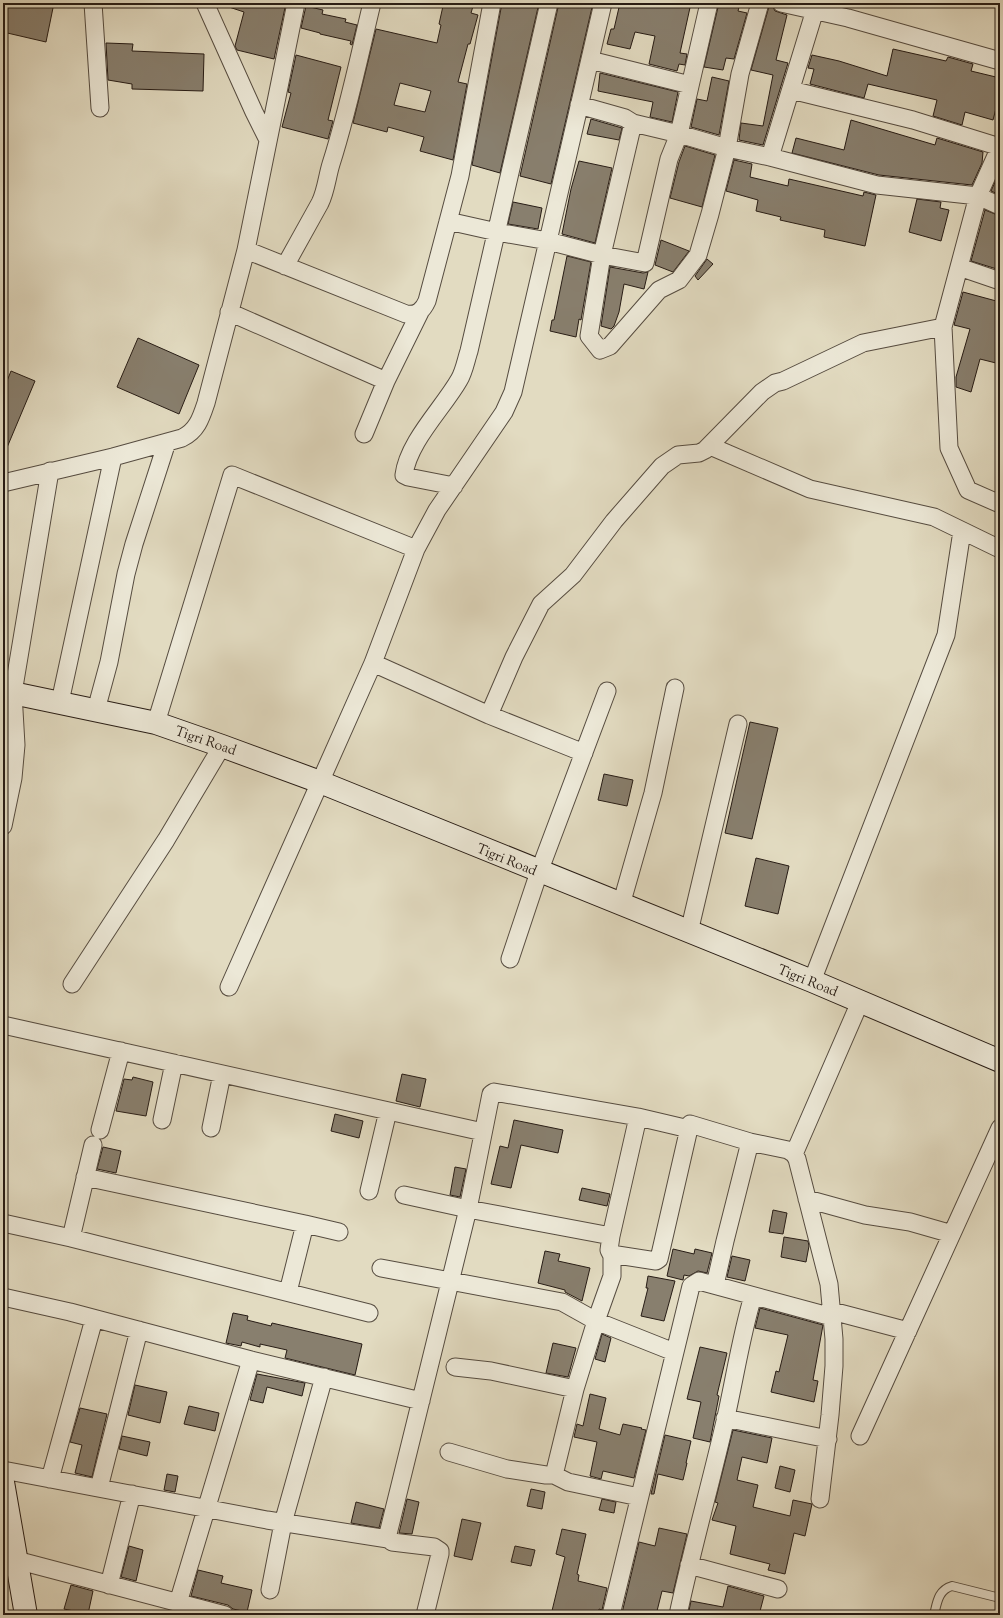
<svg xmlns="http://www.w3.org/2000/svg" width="1003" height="1618" font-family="'Sorts Mill Goudy',serif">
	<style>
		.building { fill: #887f6e; stroke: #271c15; fill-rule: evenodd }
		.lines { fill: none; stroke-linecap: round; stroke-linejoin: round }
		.lane-casing { stroke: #564c40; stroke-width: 10 }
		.street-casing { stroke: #564c40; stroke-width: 19 }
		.secondary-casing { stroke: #271c15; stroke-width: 24 }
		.lane { stroke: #ece8d7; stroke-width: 8 }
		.street { stroke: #ece8d7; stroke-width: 17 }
		.secondary { stroke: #ece8d7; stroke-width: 22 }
		.labels { text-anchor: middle; stroke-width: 3; stroke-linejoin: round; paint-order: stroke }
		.street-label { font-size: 14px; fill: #271c15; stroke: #ece8d7 }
	</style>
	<rect width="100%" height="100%" fill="#e2dbc1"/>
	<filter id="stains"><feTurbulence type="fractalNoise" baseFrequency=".005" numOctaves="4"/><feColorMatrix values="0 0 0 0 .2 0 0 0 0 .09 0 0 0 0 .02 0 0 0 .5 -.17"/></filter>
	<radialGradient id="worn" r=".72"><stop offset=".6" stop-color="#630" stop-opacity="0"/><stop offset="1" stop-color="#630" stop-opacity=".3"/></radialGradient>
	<!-- building -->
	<path class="building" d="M3 3H54L46 42 3 32Z
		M223 3H286L274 59 237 50 235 46 244 12 223 5Z
		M446 3H474L471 13 478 15 470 44H468L458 82 467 84 453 160 420 151 424 137 388 127 387 132 353 123 376 29 437 43 441 25 439 24 443 6 445 7ZM400 83 431 91 425 112 394 105Z
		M502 3H539L500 173 472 165Z
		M559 3H593L551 184 520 176Z
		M620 3H691L680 53 687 54 685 65 679 64 677 71 649 64 655 36 635 32 630 49 607 44 611 29H614Z
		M719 3H740L738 11 747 13 734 59 726 58 723 70 704 67Z
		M770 3H771L775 11 787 15 776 60 788 63 763 145 739 140 741 123 763 126 773 75 751 70Z
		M306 6 323 10 322 14 346 19 345 22 357 25 352 45 350 44 351 41 320 34V33L301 28Z
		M106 43 133 44 132 51 204 54 203 91 132 89V84L108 80Z
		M893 49 946 61 948 57 973 64 971 71 1000 78V93L993 120 965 112 962 125 933 116 937 100 868 84 864 98 810 84 814 69 808 68 812 55 839 61 887 76Z
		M296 55 341 67 328 120 333 121 328 139 282 127 291 93 288 92Z
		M600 73 678 92 672 122 650 117 653 102 598 91Z
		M712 77 729 81 719 135 691 127 697 99 707 101Z
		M591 119 622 128 619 140 587 134Z
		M851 120 935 145 937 138 983 152 982 163 972 185 879 175 792 153 796 138 844 150Z
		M685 146 715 155 702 207 670 198 679 162Z
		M734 160 752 164 750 177 788 186 789 179 863 196 864 192 876 195 865 246 824 237 825 230 780 220 781 217 756 211 758 200 726 191Z
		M579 161 612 168 595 243 562 234 571 189Z
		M1000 171V195L991 191Z
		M917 199 941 202 940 208 949 210 941 241 909 232Z
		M513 202 542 208 538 229 508 224Z
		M985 210 1000 216V270L971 261Z
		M661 240 689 251 673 272 655 265Z
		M567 256 591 262 581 320 579 319 576 337 550 331 552 320H554Z
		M707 259 713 264 698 280 695 276Z
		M610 267 643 273 648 272 644 289 624 284 619 312 614 326 611 329 601 326Z
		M963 292 1000 302V364L980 359 971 392 956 387V377L970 329 954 325Z
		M138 338 199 365 179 414 117 387Z
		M11 371 35 381 3 457V391Z
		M750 722 778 728 752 839 725 833Z
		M604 774 633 780 627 806 598 800Z
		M756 858 789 866 778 914 745 906Z
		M402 1074 426 1079 420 1107 396 1101Z
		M133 1077 153 1082 146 1116 116 1111 124 1079 132 1080Z
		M335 1114 363 1121 359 1138 331 1131Z
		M514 1120 563 1130 558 1153 521 1145 511 1188 491 1184 500 1146 508 1148Z
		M103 1147 121 1151 116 1173 97 1169Z
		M455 1167 466 1169 460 1197 450 1195Z
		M582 1188 610 1194 607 1206 579 1200Z
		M773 1210 787 1213 783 1234 769 1232Z
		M784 1237 808 1241 809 1246 806 1262 781 1257Z
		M673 1249 694 1254 695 1249 712 1253 707 1273 698 1271 689 1276 684 1275 683 1280 667 1276Z
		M545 1251 560 1254 558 1261 590 1268 582 1301 565 1292V1290L538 1283Z
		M732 1256 750 1260 745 1281 727 1277Z
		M648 1276 675 1281 664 1321 641 1316 648 1288H646Z
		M760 1308 823 1325 813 1380 818 1381 814 1402 771 1392 776 1371 779 1372 788 1335 755 1328Z
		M233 1313 248 1316 247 1320 271 1326 272 1323 362 1344 355 1375 285 1358 287 1350 260 1344V1347L242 1342 241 1346 226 1343Z
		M602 1334 611 1338 605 1362 595 1359Z
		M553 1343 576 1348 568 1377 546 1373Z
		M700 1347 727 1353 717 1395 719 1396 710 1442 693 1438 701 1402 687 1399Z
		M257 1374 305 1383 302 1396 267 1387 263 1403 250 1400Z
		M135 1385 167 1392 160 1423 128 1415Z
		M590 1394 606 1398 599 1429 620 1435 623 1424 642 1428 641 1429 646 1430 634 1478 603 1471 601 1479 590 1476 597 1442 574 1437 577 1424 583 1426Z
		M189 1406 219 1413 215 1431 184 1424Z
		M80 1408 107 1414 92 1477 75 1473 82 1445 70 1442Z
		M733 1430 772 1438 767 1463 742 1457 737 1480 758 1485 753 1507 790 1516 793 1500 812 1504 805 1536 794 1533 785 1574 768 1570 770 1564 730 1554 736 1526 712 1520 718 1503 715 1502Z
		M665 1435 691 1441 686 1463H687L683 1480 658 1474 654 1494H651Z
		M122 1436 150 1442 147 1456 119 1449Z
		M780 1466 795 1470 790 1492 775 1488Z
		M167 1474 178 1476 175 1492 164 1490Z
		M531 1489 545 1492 542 1509 527 1506Z
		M407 1499 419 1502 412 1534 399 1533Z
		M602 1499 616 1502 614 1513 599 1510Z
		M356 1502 384 1509 379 1528 351 1523Z
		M462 1519 481 1523 472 1560 454 1556Z
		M659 1528 687 1534 673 1593 662 1591 656 1615H638L622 1613 639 1542 655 1546Z
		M562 1529 586 1534 577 1574 579 1575 578 1581 607 1588 602 1610 599 1609 598 1615H551L565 1557 556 1554Z
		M129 1546 143 1550 136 1581 121 1577Z
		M515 1546 535 1550 531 1566 511 1562Z
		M198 1570 223 1576 221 1583 252 1590 247 1612 233 1609 228 1605 191 1596Z
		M71 1585 93 1591 88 1614 64 1609Z
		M728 1586 764 1596 759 1615H688L691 1601 723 1607Z"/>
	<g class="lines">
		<defs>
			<path id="lane" d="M934 1615C937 1603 938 1590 952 1586L1000 1598"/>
			<path id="street" d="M93 3 100 108
				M205 3 254 112 268 140
				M781 3 848 18 1000 61
				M590 60 690 85
				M791 90 913 120 1000 147
				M579 105 625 118 633 123 679 134 727 148 770 157 877 185 978 196 1000 206
				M633 123 602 255 589 336 600 350 610 346 659 290 679 280 698 255 710 214 727 148 740 74 760 3
				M1000 147 978 196 943 327 949 448 968 490 1000 504
				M770 157 815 10
				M448 221 497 232 548 241 602 255 645 263 669 159 679 134 709 3
				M246 250 406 314C417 316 423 310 427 301L460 176 492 3
				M285 266 320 203C326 191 327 177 331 164 348 111 359 57 372 3
				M959 267 1000 281
				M229 312 386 381
				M364 434 386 381 420 312
				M710 446 810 489 934 517 1000 549
				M3 483 113 457 182 438C197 431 201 418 206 403L246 250 296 3
				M454 486 408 477 404 475C408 442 443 408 459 380 464 372 466 360 469 351L549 3
				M373 663 489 715 584 753
				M60 702 113 457
				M96 710 109 662 126 574 134 544 167 442
				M489 715 514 657 541 604 573 575 614 521 662 466 678 455 699 453 705 450 762 392 775 383 783 381 863 343 943 327
				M156 723 232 475 416 549
				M3 826 13 778 16 745 13 693 50 471
				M621 905 653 793 675 688
				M689 932 738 724
				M510 959 539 872 607 691
				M812 981 946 635 962 531
				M72 984 166 840 222 746
				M229 987 373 663 416 549 437 510 504 412 513 392 603 3
				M3 1025 483 1132
				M638 1117 611 1236 609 1250 611 1254 656 1261 659 1259 690 1124 750 1142 788 1150 794 1154 797 1159 829 1284 834 1339V1366L830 1415 820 1499
				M162 1120 174 1063
				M211 1128 222 1074
				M100 1130 121 1051
				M794 1154 860 1002
				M85 1177 305 1224 288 1292
				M369 1191 388 1111
				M404 1195 468 1209 611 1236
				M807 1199 865 1215 910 1222 952 1234
				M3 1223 71 1238 369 1313
				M305 1224 339 1232
				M71 1238 93 1145
				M381 1268 562 1302 596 1321 674 1352
				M715 1285 725 1241 750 1142
				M3 1297 70 1312 251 1360 421 1401
				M832 1311 908 1331
				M455 1367 491 1371 575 1389
				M725 1418 828 1439
				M860 1436 1000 1128
				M449 1452 507 1469 546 1475H554L568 1482 639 1497
				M3 1470 267 1520 388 1539
				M554 1475 575 1389 596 1321 612 1276V1254
				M50 1479 94 1319
				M99 1488 139 1330
				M16 1560 225 1615
				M689 1565 778 1589
				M109 1585 132 1494
				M270 1590 283 1523 324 1377
				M178 1603 251 1360
				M425 1615 440 1554V1551L434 1547 392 1542 388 1539V1534L468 1209 491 1094 494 1092 638 1117 689 1129
				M611 1615 691 1286 699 1281 832 1317
				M678 1615C692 1549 711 1483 726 1417 735 1377 741 1336 753 1296"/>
			<path id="secondary" d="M3 691 156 723 222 746 320 782 812 981 1000 1061
				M3 1482 26 1615"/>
		</defs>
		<!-- lane casing -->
		<use href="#lane" class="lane-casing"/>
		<!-- street casing -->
		<use href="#street" class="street-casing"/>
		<!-- secondary casing -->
		<use href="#secondary" class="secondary-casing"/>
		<!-- lane -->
		<use href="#lane" class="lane"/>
		<!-- street -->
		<use href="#street" class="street"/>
		<!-- secondary -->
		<use href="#secondary" class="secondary"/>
	</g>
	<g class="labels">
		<!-- street labels -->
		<g class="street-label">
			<text transform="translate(206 740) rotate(19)" y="5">Tigri Road</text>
			<text transform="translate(507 859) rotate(22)" y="5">Tigri Road</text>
			<text transform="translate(808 980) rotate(22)" y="5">Tigri Road</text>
		</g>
	</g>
	<!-- margin -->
	<rect width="1003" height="1618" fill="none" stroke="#e2dbc1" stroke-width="16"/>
	<rect x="4" y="4" width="995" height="1610" fill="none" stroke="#271c15" stroke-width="2"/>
	<rect x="8" y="8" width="987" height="1602" fill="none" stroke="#271c15"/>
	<rect width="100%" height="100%" filter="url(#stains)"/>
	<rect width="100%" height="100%" fill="url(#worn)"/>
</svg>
